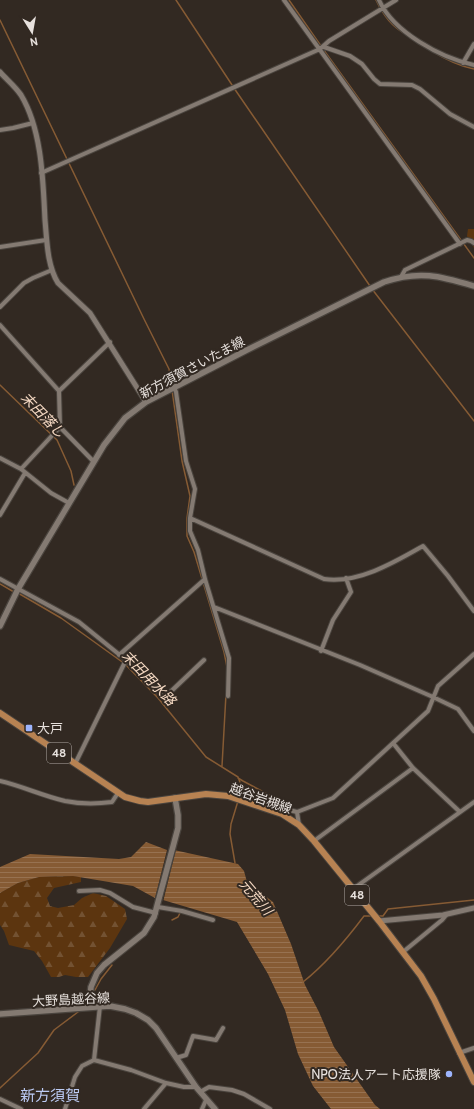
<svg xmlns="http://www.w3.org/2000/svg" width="474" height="1109" font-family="Cabin,'Noto Sans JP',sans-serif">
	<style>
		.forest { fill: url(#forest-firs) }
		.water { fill: url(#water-rules) }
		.pier { fill: #322922 }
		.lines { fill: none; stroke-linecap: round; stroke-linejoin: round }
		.stream { stroke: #865b34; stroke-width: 1.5 }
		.minor-casing { stroke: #4a443e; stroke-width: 6 }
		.tertiary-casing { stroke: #4a443e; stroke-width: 7 }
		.secondary-casing { stroke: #4a443e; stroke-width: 8 }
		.primary-casing { stroke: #4a443e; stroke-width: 8 }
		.minor { stroke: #847a72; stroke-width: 4 }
		.tertiary { stroke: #847a72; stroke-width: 5 }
		.secondary { stroke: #847a72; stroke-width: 5.5 }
		.primary { stroke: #b78252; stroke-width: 6 }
		.poi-dot { fill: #9db4fd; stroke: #322922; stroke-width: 1.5 }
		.labels { text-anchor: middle; stroke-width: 4; stroke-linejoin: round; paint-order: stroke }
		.shield { fill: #322922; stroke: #b1aaa5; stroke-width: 1 }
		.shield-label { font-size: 12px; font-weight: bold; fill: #e7e1dd }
		.street-label { font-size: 13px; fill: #e7e1dd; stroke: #322922 }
		.poi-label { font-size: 13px; fill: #e7e1dd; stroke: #322922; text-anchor: start }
		.water-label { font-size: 14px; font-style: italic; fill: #f6dac4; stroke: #322922 }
		.quarter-label { font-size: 15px; fill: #bccbf4; stroke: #322922 }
	</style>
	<defs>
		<pattern id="forest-firs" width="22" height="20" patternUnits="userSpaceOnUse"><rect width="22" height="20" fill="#5c350f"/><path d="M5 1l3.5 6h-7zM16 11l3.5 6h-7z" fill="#735232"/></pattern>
		<pattern id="water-rules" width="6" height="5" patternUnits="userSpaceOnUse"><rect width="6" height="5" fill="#865b34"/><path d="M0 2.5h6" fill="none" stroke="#977251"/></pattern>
	</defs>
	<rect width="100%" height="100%" fill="#322922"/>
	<!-- forest -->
	<path class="forest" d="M468 229H474V248L467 236Z
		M73 876 81 877V882L54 888 47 898 50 906 58 908 74 905 82 898 93 893 106 896 125 909 127 919 110 948 88 977H76L65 975 59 977H51L42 961 34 951 9 945 4 931 0 925V893L18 883 39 877Z"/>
	<!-- water -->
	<path class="water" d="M146 842 167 850 155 898 133 886 73 876 39 877 18 883 0 893V867L30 854 119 859 131 857Z
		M174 850 238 864 244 871 247 882 273 902 291 944 305 985 319 1012 334 1047 375 1105 380 1109H331L313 1086 298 1054 285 1010 268 974 237 922 163 900Z"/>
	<!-- pier -->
	<path class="pier" d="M174 848 176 849 163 902 161 901Z"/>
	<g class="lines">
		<!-- stream -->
		<path class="stream" d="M176 0 236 91 370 286
			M289 0 321 46
			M376 0C382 13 391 26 404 33
			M0 20 144 319 169 369 172 387
			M323 49 474 258
			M432 51C445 59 459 66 474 69
			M372 289 474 421
			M0 385 57 440 71 471 74 485
			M172 390 182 461 190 496 187 518V536L194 552 224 652 227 667
			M0 584 14 592
			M18 593 61 618 125 664 158 698 206 757 238 777 241 785 240 793
			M222 766 226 694
			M238 778 243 781 286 804 292 809
			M235 863 230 834 231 824 238 801
			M378 916H383L388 909 474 900
			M172 920 178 917 180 913
			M303 982C327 963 346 940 364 916H372
			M95 990 101 979 112 965
			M0 1088 38 1053 54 1030 78 1012"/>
		<defs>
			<path id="minor" d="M284 0 460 244
				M379 0C393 32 441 58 474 65
				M324 47 350 56 362 64 374 79 380 84 412 85 420 89 450 114 474 127
				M463 63 474 44
				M0 130 13 128 33 123
				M41 173 320 49 329 41 396 0
				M0 247 46 240
				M401 277 405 270 467 240 471 241 474 243
				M0 307 24 283 33 278 52 270
				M0 325 59 391 60 427 94 462
				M174 387 176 392 186 461 195 489 190 518V531L198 550 205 579 229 658 228 696
				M59 391 110 342
				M0 458 21 469 51 493 69 503
				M21 469 60 427
				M0 515 25 473
				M190 518 324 579C358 584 395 562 423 546L448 576 474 611
				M0 579 79 622 126 660 164 698 204 660
				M214 607 360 665 433 697 458 709 474 731
				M321 651 333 620 351 592 346 578
				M119 655 205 579
				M393 743 413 768 460 812
				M75 764 126 660
				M0 781C22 786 43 796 65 801 80 804 97 804 112 802L118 793
				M273 810 278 807 297 812 333 798 428 711 438 686 474 654
				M297 812 299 825
				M314 841 413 768
				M353 889 474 802
				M79 891 100 890 110 893 133 907 156 913
				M158 907 182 911 213 920
				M403 952 442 920 447 914
				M459 1053 474 1048
				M176 1058 186 1055 193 1036 216 1040 223 1028
				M94 1060 100 1006
				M200 1092 209 1087 232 1090 244 1094 270 1109
				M0 1099 21 1109
				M65 1109 75 1077 82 1066 94 1060 131 1070 166 1083 184 1087H196
				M144 1109 166 1083
				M202 1109 206 1100"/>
			<path id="tertiary" d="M0 72C6 79 15 86 21 95 42 130 43 180 45 220 47 241 47 265 58 283L90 313 146 402
				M379 921 443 915 474 908"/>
			<path id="secondary" d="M0 626 18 589 104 445 125 418 146 402 245 351 384 282C419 270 440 276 474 286
				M89 1007 91 987 97 973 104 965 144 933 154 917 178 828V815L175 798
				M0 1014 110 1006 125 1009 136 1013 148 1020 156 1028 196 1087 215 1109"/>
			<path id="primary" d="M0 713 125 797 140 801 148 802 206 794 228 796 282 814 299 825 314 841 379 921 421 976 434 999 474 1082"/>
		</defs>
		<!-- minor casing -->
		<use href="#minor" class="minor-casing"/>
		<!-- tertiary casing -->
		<use href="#tertiary" class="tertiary-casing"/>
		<!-- secondary casing -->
		<use href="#secondary" class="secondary-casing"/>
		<!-- primary casing -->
		<use href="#primary" class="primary-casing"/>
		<!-- minor -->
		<use href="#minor" class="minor"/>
		<!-- tertiary -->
		<use href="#tertiary" class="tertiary"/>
		<!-- secondary -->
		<use href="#secondary" class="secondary"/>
		<!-- primary -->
		<use href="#primary" class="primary"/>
	</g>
	<!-- markers -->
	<g class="poi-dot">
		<rect x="25" y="724" width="8" height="8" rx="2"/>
		<circle cx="449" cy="1074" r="4"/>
	</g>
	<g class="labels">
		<!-- shield labels -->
		<g class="shield">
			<rect x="47" y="743" width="24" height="20" rx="3"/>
			<rect x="345" y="885" width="24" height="20" rx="3"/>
		</g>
		<g class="shield-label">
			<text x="59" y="757">48</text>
			<text x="357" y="899">48</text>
		</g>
		<!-- street labels -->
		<g class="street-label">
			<text transform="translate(192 367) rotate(-28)" y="5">新方須賀さいたま線</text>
			<text transform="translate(261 798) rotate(20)" y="5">越谷岩槻線</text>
			<text transform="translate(71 999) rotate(-3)" y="5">大野島越谷線</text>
		</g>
		<!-- poi labels -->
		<g class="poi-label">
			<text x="37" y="733">大戸</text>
			<text x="441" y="1079" text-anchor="end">NPO法人アート応援隊</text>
		</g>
		<!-- water labels -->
		<g class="water-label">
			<text transform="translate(43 415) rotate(46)" y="5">末田落し</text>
			<text transform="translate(149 678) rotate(46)" y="5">末田用水路</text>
			<text transform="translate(256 897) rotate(50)" y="5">元荒川</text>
		</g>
		<!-- quarter labels -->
		<g class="quarter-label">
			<text x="50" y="1101">新方須賀</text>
		</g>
	</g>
	<!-- north arrow -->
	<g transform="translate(32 32) rotate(169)" stroke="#322922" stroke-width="3" paint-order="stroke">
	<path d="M0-3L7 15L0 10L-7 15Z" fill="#e7e1dd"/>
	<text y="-6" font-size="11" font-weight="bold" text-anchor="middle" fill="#e7e1dd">N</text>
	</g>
</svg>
